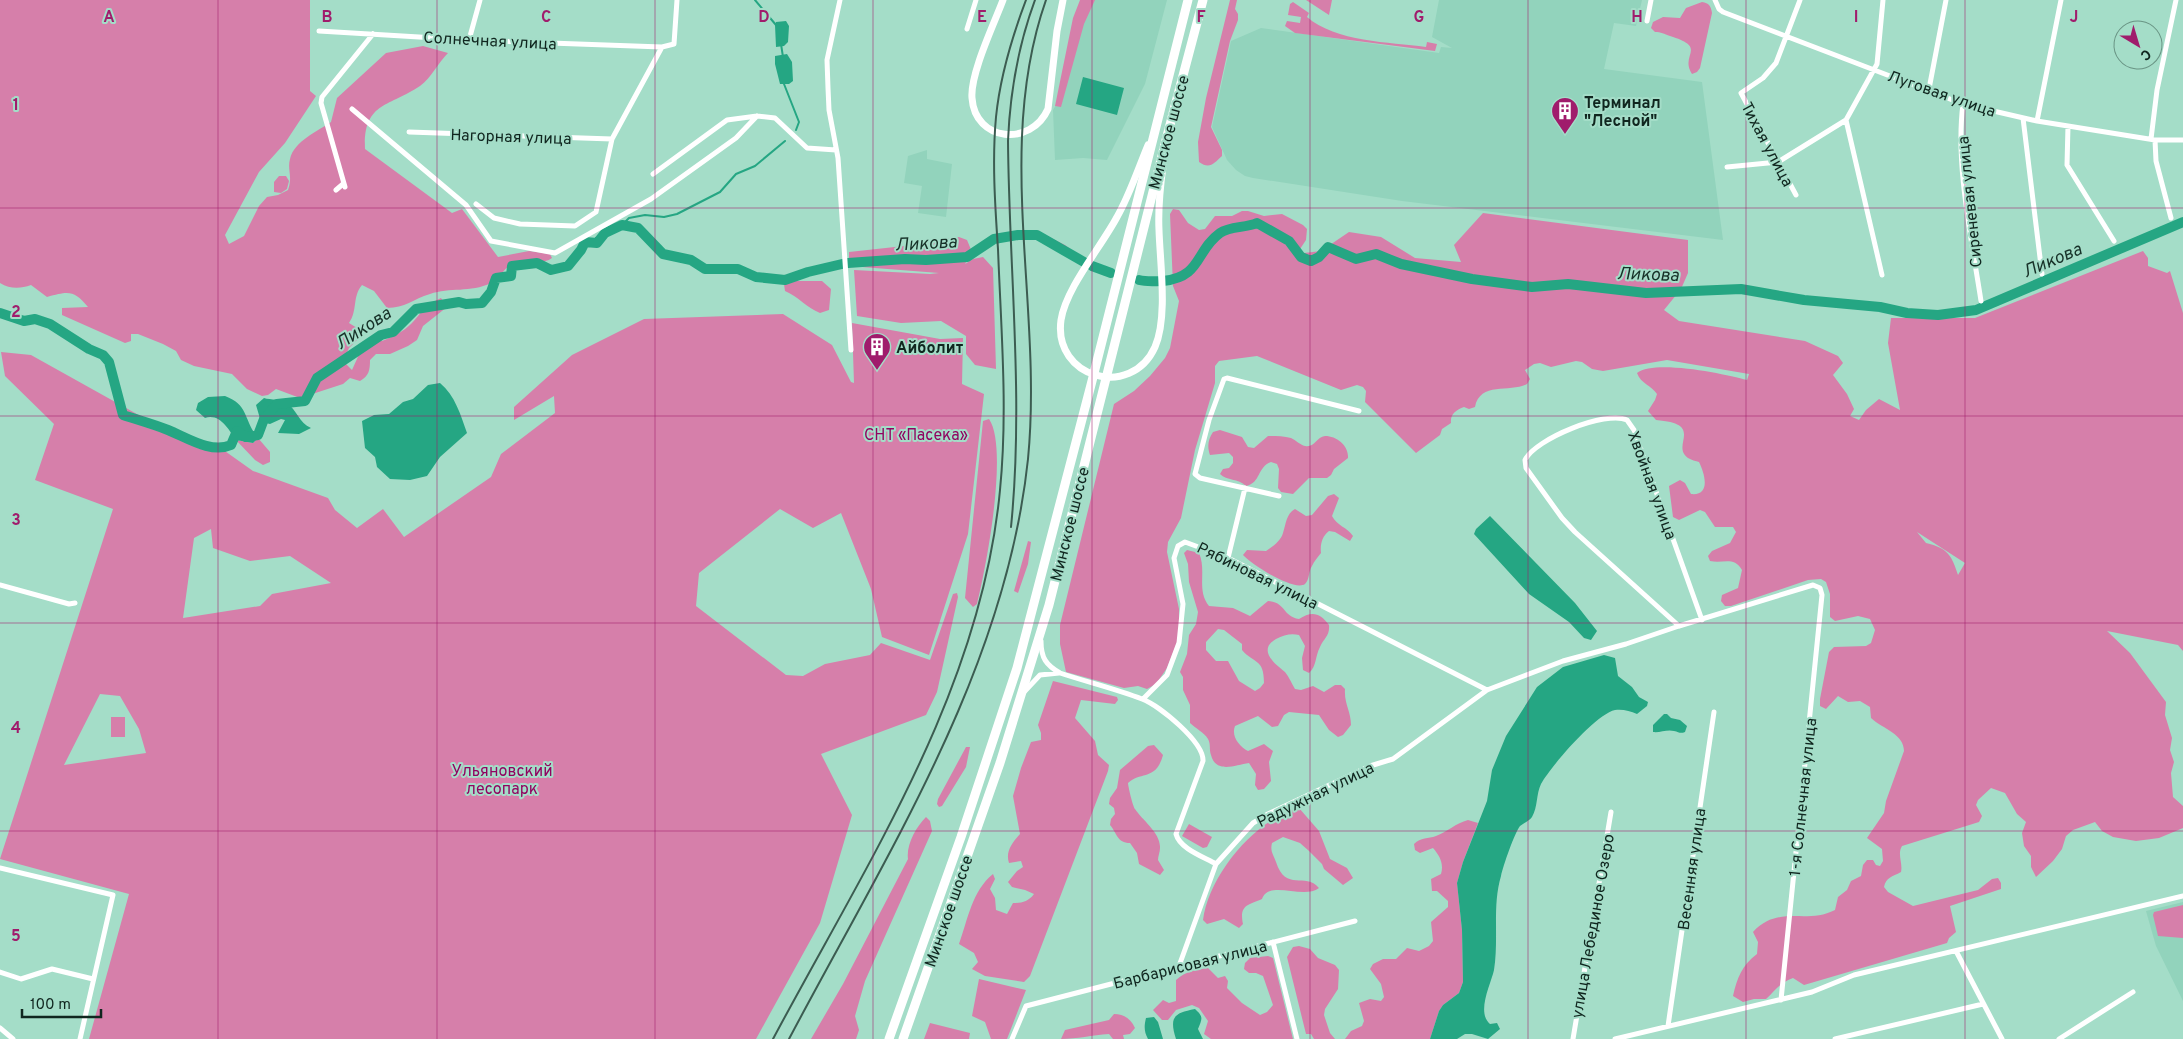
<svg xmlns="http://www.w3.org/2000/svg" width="2183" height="1039" font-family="Overpass,sans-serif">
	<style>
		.built { fill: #92d3bc }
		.green { fill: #d67faa; fill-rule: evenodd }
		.water { fill: #25a683 }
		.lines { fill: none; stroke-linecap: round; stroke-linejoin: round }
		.stream { stroke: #25a683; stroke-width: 2 }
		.river { stroke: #25a683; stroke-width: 10 }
		.street { stroke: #fff; stroke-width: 5 }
		.secondary { stroke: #fff; stroke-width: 7 }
		.highway { stroke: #fff; stroke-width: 9 }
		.rail { stroke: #3c5c51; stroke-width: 2 }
		.grid { fill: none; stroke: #a01c6c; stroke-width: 1; stroke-opacity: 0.55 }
		.labels { text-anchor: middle; stroke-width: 4; stroke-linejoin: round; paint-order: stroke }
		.street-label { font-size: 16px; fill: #10261f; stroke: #a4ddc8 }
		.poi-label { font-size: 16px; font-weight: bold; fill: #10261f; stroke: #a4ddc8; text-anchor: start }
		.park-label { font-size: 16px; fill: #910360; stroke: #a4ddc8 }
		.water-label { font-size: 18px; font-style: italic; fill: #173128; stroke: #a4ddc8 }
		.grid-label { font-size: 16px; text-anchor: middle; font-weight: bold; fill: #a01c6c; stroke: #a4ddc8; stroke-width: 4; stroke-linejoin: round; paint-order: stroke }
	</style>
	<rect width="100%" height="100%" fill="#a4ddc8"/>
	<!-- built -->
	<path class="built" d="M1081 0H1167L1145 84 1107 160 1083 158 1055 160 1053 110 1061 97Z
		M1439 0H1642L1636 26 1614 23 1604 69 1702 82 1723 240 1402 201 1253 178 1245 176 1236 170 1227 160 1212 127 1231 41 1261 28 1439 53 1441 47 1452 48 1432 37Z
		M927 150V159L952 164 946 217 918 213 922 186 904 183 908 156Z
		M2183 902V1001L2156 946 2146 911Z"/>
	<!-- green -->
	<path class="green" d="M0 0H310V91L316 96 285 143 259 172 225 235 229 244 244 236 259 206 267 197 278 195 288 190C293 176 287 170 290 159 294 141 318 131 331 122L337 98 386 53 423 46 448 53C438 63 431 78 420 86 389 107 363 102 365 149L452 213 462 209 498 257 529 251 550 254 552 258C541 266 526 258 514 263 504 267 500 278 491 283 470 293 450 287 430 294 413 299 405 308 387 308L374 291 362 285C352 297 358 310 349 323L362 331 360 337 349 348 343 361 352 370 361 350 374 334 382 341C392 337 403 332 411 324 424 311 421 307 441 298L447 307 423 326 417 340 408 346 390 354H376L370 360C370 370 369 376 360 381L350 378 343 384 300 398 276 389 268 395 262 396 247 389 232 374 194 366 181 360 176 351 163 344 138 334H131V341L125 343 62 315V308L88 307C74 290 69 291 47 297L31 285C20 289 10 289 0 283Z
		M1080 0H1095L1084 24 1061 107 1055 106 1073 18Z
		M1230 0H1237L1235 9 1238 14V20L1230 41 1211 127 1222 150V156C1214 163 1210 170 1199 162L1198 142 1206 98Z
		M1306 0H1332L1329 15Z
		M1293 2 1309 13 1307 17C1336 42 1389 42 1426 47L1427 42 1437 44 1435 51 1295 33 1285 26 1287 21 1300 23 1301 17 1288 15 1290 4Z
		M1702 2C1709 3 1711 6 1712 13L1700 68 1697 72 1692 74C1679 54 1709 48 1670 36 1664 34 1661 32 1655 32L1651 28 1653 22 1663 17 1680 18 1686 8Z
		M279 176H286L289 181 287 189 281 193 274 192V182Z
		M1173 209 1179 210 1188 223 1199 230 1205 229 1215 216H1232L1242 211H1248L1264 216 1282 214 1303 225 1307 229 1306 240 1300 249 1304 253 1321 251 1349 232 1381 237 1415 258 1461 262 1454 245 1483 213 1688 240V273L1681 289 1664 310 1679 321 1805 341 1838 356 1843 363 1833 375 1847 394 1854 409 1850 416 1859 420 1866 410 1879 399 1900 410 1888 343 1891 318H1975L2143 251 2148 258V266L2167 273 2170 271 2183 313V651L2178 645 2107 631 2130 653 2166 702 2165 715 2172 738 2170 750 2174 762 2171 773 2173 797 2183 806V828L2159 838 2136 841 2113 837 2102 831 2095 822 2073 830 2066 836 2062 849 2053 861 2036 877 2031 867V856L2024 846 2022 833 2026 822 2017 814 2005 793 1991 788 1978 800 1976 805 1982 816 1979 822 1902 846C1897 854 1903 863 1901 872 1892 877 1886 877 1884 887L1888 892 1913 906 1978 890 1992 879 1998 878 2001 883V889L1950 906 1956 932 1949 938 1947 943 1804 985 1793 978C1779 983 1776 990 1766 999H1754L1743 1002 1733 996C1737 978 1742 965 1757 954L1758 942 1753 932C1779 904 1806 925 1835 910L1838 897 1847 890 1851 881 1861 876 1863 865 1867 860H1873L1876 865 1880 866 1883 861 1882 849 1867 838 1884 813 1886 801 1904 751C1904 734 1883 729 1871 718L1870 707 1860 701 1848 702 1838 696 1826 709 1820 706V699L1829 652 1834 647 1866 646 1871 643 1875 630 1870 619 1858 616 1835 621 1830 617V594L1826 582 1821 579 1808 580 1731 606H1725L1721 601 1722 595 1738 588 1742 570C1734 556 1723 564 1710 561L1708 556 1712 551 1730 543 1736 532 1733 527H1715L1705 512 1700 510 1679 520 1673 517 1669 486 1680 480 1685 483 1691 494C1711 496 1705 474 1699 462 1696 461 1691 460 1688 458 1670 445 1706 424 1656 420L1648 411 1655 400 1657 394C1651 385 1641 384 1637 373 1655 359 1725 374 1747 380L1749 374 1667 360 1603 371 1592 369 1582 362 1576 361 1551 367 1540 363 1534 364 1525 370 1530 379 1527 384C1511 393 1480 381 1475 407L1469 409 1464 407C1456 410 1450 414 1451 423L1442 429 1440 435 1416 453 1365 402 1366 391 1363 387 1357 385 1341 390 1257 356 1219 361 1215 366V383L1195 450 1181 518 1168 542 1167 552 1179 609V637L1167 668 1156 684 1147 689 1138 686 1124 688 1066 672 1060 644V625L1114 404 1134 391 1150 376 1165 358 1170 348 1179 301 1173 286 1170 214ZM1917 532 1965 563 1958 575C1952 556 1948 548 1926 543Z
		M1039 232 1065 245 1083 259 1079 263 1056 247 1035 239Z
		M959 237 967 240 972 252 965 264 973 259 983 257 993 268 996 369 975 365 966 354V336L941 321 901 323 857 316 854 270 930 274 939 273 849 266V252L904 246 928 240Z
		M791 281H822L831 289 829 310 820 313C807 308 799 297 785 291L784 284Z
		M783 314 832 345 851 382 854 383 852 323 940 339 963 338 962 384 984 394 968 534 929 655 882 637 871 589 841 513 813 528 780 509 699 573 696 606 786 675 803 676 825 664 870 655 881 643 930 660 953 594 957 593 958 597 937 692 926 715 821 754 852 815 820 923 756 1039H89L129 894 0 859 113 509 35 480 54 424 5 376 1 352 31 355 196 447 222 449 253 471 328 498 335 510 357 528 383 509 404 537 491 477 501 454 555 413 554 396 514 420V407L572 355 644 319ZM211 529 213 548 250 561 290 556 331 583 272 594 260 606 183 618 194 538ZM100 694 120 696 139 729 146 753 64 765Z
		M989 419C1009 448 986 568 977 604L973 607 965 598 983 421Z
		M1220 430 1242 437 1248 447 1254 448 1268 436C1275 436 1284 436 1291 438 1296 440 1300 445 1305 446 1315 448 1316 437 1325 436 1337 436 1349 446 1348 458L1334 469 1331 475 1327 478H1309L1293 494 1281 492 1278 488 1279 469 1277 464 1271 462C1257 467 1261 483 1246 486 1238 478 1227 481 1220 474L1223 469 1229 468 1233 463V457L1229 453 1210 455C1207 446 1208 440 1213 432Z
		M258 438 270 452V462L263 465 255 460 236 440 253 443Z
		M1334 494 1339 498 1332 516C1337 526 1347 527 1353 536L1350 541 1335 532 1329 531C1322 536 1320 545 1321 553 1318 557 1314 561 1312 566 1308 572 1310 579 1305 584 1294 592 1251 564 1243 555L1247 550 1266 551C1272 547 1281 541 1283 533 1286 524 1286 514 1295 509L1306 516 1312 515 1328 496Z
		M1028 541 1031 542 1028 564 1018 593 1014 591Z
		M1187 550 1199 553C1207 571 1196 590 1209 606L1233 608 1250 616 1268 601C1286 602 1282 616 1299 619 1311 611 1320 612 1329 625 1330 636 1324 638 1320 647 1315 656 1317 666 1309 673L1303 670 1302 658 1305 646 1299 635C1291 633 1284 635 1276 639 1257 650 1275 664 1285 672 1289 677 1292 684 1295 689L1301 690 1313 686 1324 692 1335 685H1341L1345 689C1344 704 1351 711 1351 725L1343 735 1338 737 1329 730 1319 715 1289 712 1284 715 1278 726 1272 727 1258 716 1235 726C1231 736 1239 746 1248 751L1264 744 1273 751 1269 762 1271 781 1264 789 1258 790 1255 785 1256 774 1249 763C1235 765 1216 774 1211 755 1209 750 1211 744 1208 739 1204 732 1196 729 1190 723V705L1183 690V677L1180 672 1187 654 1189 635 1196 624 1198 612 1189 582 1188 564 1184 553ZM1218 629 1224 630 1242 644V650C1254 664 1264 658 1264 683L1260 688 1255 691 1239 681 1228 661H1216L1206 650V642Z
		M1053 681 1117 697 1118 700 1115 704 1081 700 1075 718 1095 741 1098 755 1109 765 1108 771 1030 976 1024 982 985 976 972 969 978 962 974 953 959 944C968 919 972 891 993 874L995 879 990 889 995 898 996 910 1007 914 1013 903C1022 903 1028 902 1034 894L1025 890 1012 887 1008 882 1017 871 1023 867 1021 861 1009 863C1005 851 1013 842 1020 834L1013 796 1021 768 1031 742 1041 740V733L1038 725Z
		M111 717H125V737H111Z
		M1154 745 1163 755C1156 781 1141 771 1128 783 1128 786 1133 807 1135 809 1142 820 1161 833 1160 848 1160 852 1158 856 1158 860L1164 870 1160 875 1139 864 1137 853 1130 843C1117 843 1117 833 1110 825L1111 819 1115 814 1114 808 1109 804 1110 798 1117 788 1120 770 1148 746Z
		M966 747H970L966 767 942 806 939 807 937 804 938 799Z
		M1299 808 1319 831 1330 859 1347 868 1353 878 1343 885 1324 869 1322 864 1309 851 1300 843 1283 837 1272 843C1270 851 1273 854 1276 862 1286 893 1305 871 1319 888 1303 900 1269 879 1262 899 1248 905 1239 905 1243 924L1239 928 1224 919 1207 924 1203 920C1209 875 1255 819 1299 808Z
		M926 817 930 821 932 831 865 981 855 1016 859 1030 856 1039H811L843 984 908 859C906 845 916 827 926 817Z
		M1468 820 1478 823 1463 862 1457 883 1462 930 1463 982 1459 993 1443 1005 1439 1011 1430 1039H1345L1351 1031 1362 1026 1364 1021 1359 1003 1370 999 1381 1001 1384 997 1381 984 1370 969 1373 964 1383 959H1396L1407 948 1419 951 1429 946 1433 941 1431 922 1448 907V901L1437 891H1432L1431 879 1441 874C1444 864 1440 856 1433 848L1420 853 1415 850 1414 844C1421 837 1428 839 1436 836 1447 832 1456 823 1468 820Z
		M1189 824 1212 837 1207 847 1203 848 1182 836Z
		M2183 905V938L2158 936 2153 915 2154 912Z
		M1299 946 1310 949 1318 958 1335 965 1339 970 1338 989 1325 1009 1324 1015 1330 1033 1335 1039H1314L1311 1034H1306L1287 957 1293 947Z
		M1268 956 1273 958 1293 1039H1211L1204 1034 1208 1021 1199 1008 1192 1005 1176 1010 1168 1020H1162L1153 1010 1163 1000 1169 1003 1176 1001V980C1186 971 1196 970 1208 968L1218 978 1225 976 1228 981 1227 988 1242 1003 1260 1015 1267 1012 1273 1005 1263 976 1256 973H1249L1244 969 1245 963 1250 958Z
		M979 979 1026 990 1007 1039H991L985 1022 972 1016Z
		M1114 1014C1124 1014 1131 1019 1135 1028L1130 1034 1123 1035 1124 1039H1113L1109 1034C1092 1035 1077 1039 1061 1039L1065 1030 1109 1020Z
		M930 1023 970 1033 969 1039H924Z"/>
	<!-- water -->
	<path class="water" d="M786 21 789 26 788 42 784 46 776 47 775 25 776 22Z
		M787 54 792 62 793 81 789 84H780L775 64V56Z
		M1083 77 1124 88 1117 115 1076 104Z
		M440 383C455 395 461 416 467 433L440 457 427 476 410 480 390 479 377 467 375 457 365 448 362 421 374 415 389 414 403 402 413 399 428 385Z
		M225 396C249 405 243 419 258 438L253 443 236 440C229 430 220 413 205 418L196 410 198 403 208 397Z
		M264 398C270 400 283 399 287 403 297 410 299 423 311 428L299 434 278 433 285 420 281 419 270 424 261 422 256 405Z
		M1490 516 1575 603 1597 631 1591 640 1584 638 1569 622 1529 594 1474 534 1476 529Z
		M1604 655 1615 658 1618 676 1632 687 1639 697 1648 702 1647 706 1637 714C1630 711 1623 709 1615 710 1596 714 1551 766 1541 784 1536 794 1538 807 1532 817 1529 821 1524 823 1520 826 1515 832 1503 866 1501 876 1492 906 1499 939 1494 970 1491 984 1476 1012 1490 1024L1497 1023 1500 1029 1488 1039 1472 1034H1465L1457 1039H1430L1439 1011 1443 1005 1459 993 1463 982 1462 930 1457 883 1463 862 1487 801 1492 770 1506 736 1537 687 1563 667Z
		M1664 714H1667L1671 718 1680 720 1687 726 1685 732C1680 734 1679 732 1674 731 1667 729 1660 733 1653 732V725Z
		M1195 1009C1204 1017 1202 1019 1198 1029L1203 1039H1176C1169 1017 1174 1013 1195 1009Z
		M1154 1017 1158 1022 1163 1039H1148C1144 1032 1144 1026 1146 1018Z"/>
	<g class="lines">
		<!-- stream -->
		<path class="stream" d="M755 0 776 25
			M781 44 783 57
			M784 84 799 122 796 130
			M622 225 629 218 645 215 664 217 677 214 720 192 736 174 755 166 785 141"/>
		<!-- river -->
		<path class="river" d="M848 263 905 259 926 260 967 257 994 239 1018 235H1037L1084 262
			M1092 266 1111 273
			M1139 280C1147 282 1154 281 1163 281 1202 277 1195 251 1220 233 1230 226 1246 228 1257 223L1289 241 1301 257 1311 261 1319 257 1328 247 1356 259 1376 254 1401 264 1472 279 1532 287 1568 284 1646 293 1741 289 1804 300 1880 307 1907 313 1938 315 1976 310 2183 222
			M0 313 24 321 35 319 50 324 89 349 103 355 109 362 123 415C138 420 153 424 168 430 186 437 211 454 231 445L237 431 246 437 258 435 264 419 277 404 305 401 317 378 381 335 393 332 416 309 459 302 466 304 482 303 491 292 496 278 511 276 512 266 537 263 551 270 568 266 581 250 585 242 597 243 605 233 622 225 638 228 663 254 691 260 705 269H738L756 277 785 280 808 272 842 264"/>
		<!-- street -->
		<path class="street" d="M840 0 827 60 828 88 829 110 838 158 851 350
			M1715 0 1719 9 1723 12 1963 104 2037 121 2155 140H2183
			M1647 21 1651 0
			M967 29 976 0
			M319 31 469 40 662 47 674 44 677 0
			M469 40 480 0
			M1929 89 1946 0
			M1963 104C1955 164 1972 241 1981 301
			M352 109 466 205 491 241 555 253 651 199 736 138 757 116
			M2023 118 2042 274
			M1846 120 1882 275
			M2037 121 2061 0
			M2068 126 2067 165 2114 241
			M409 132 612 139
			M2151 139 2157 90 2176 0
			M2155 140 2156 161 2171 218
			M1727 167 1778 162 1846 120 1877 64 1883 0
			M653 174 727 120 757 116 775 118 807 148 836 150
			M345 187 321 103 322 97 373 34
			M336 190 343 184
			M1796 195 1741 93 1763 78 1776 63 1800 0
			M476 204 494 218 520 224 575 226 596 212 612 139 662 47
			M1279 496 1200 478 1195 474 1209 420 1224 379 1227 378 1359 411
			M1228 558 1245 488
			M0 585 69 604 75 603
			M1679 626 1575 532 1562 518 1526 468 1525 460C1535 439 1606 410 1627 420L1634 430 1702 620
			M1041 641C1041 658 1046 665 1060 673 1087 682 1116 689 1142 699 1160 706 1204 742 1203 761L1176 834C1180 849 1204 857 1216 864
			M1025 691 1040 675 1059 673
			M1143 699 1167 675 1179 643 1183 604 1174 558 1178 546 1185 542 1228 558 1487 690
			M0 868 113 895 80 1039
			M1273 942 1297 1039
			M1956 951 2002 1039
			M1179 966 1216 864 1253 823 1268 814 1370 766 1393 759 1487 690 1563 661 1626 644 1679 626 1813 585 1820 588 1822 595 1781 1000
			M0 972 21 979 52 969 93 979
			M1668 1026 1714 712
			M0 1028 13 1039
			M1012 1039 1026 1006 1355 921
			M1573 1039 1611 812
			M1615 1039 1812 992 1854 975 2183 896
			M1835 1039 1983 1004
			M2059 1039 2133 992"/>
		<!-- secondary -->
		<path class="secondary" d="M1003 0C994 24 970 74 972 98 975 142 1031 147 1048 109L1057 31 1063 0
			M1148 145C1138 169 1130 194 1117 217 1101 247 1066 288 1061 320 1053 378 1131 400 1155 347 1168 317 1160 263 1159 230 1158 209 1160 188 1163 166"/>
		<!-- highway -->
		<path class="highway" d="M889 1039 961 837 1017 668 1092 381 1188 0
			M903 1039 1000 763 1049 605 1167 136 1203 0"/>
		<!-- rail -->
		<path class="rail" d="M1011 527C1024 399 1009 269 1008 141 1010 92 1018 46 1035 0
			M773 1039C866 864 981 692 1000 490 1008 410 1001 329 998 249 995 205 992 160 996 117 1000 77 1012 37 1026 0
			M789 1039C886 855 1006 670 1028 459 1043 306 994 148 1046 0"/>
	</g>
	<!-- grid -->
	<path class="grid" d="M218 0V1039M437 0V1039M655 0V1039M873 0V1039M1092 0V1039M1310 0V1039M1528 0V1039M1746 0V1039M1965 0V1039M0 208H2183M0 416H2183M0 623H2183M0 831H2183"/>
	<!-- icons -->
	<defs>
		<symbol id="building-pin" viewBox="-11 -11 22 30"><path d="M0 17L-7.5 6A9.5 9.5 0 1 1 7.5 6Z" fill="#a01c6c" stroke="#a4ddc8"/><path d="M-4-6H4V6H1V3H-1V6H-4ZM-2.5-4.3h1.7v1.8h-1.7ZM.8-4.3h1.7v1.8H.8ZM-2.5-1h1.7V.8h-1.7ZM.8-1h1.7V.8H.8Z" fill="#fff"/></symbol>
	</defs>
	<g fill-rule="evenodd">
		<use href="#building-pin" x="1549" y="95" width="32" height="43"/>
		<use href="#building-pin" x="861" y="331" width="32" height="43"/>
	</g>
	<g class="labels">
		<!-- street labels -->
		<g class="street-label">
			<text transform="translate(490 40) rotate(3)" y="6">Солнечная улица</text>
			<text transform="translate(1942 93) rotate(19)" y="6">Луговая улица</text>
			<text transform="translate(1168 132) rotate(-75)" y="6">Минское шоссе</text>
			<text transform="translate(511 136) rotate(2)" y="6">Нагорная улица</text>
			<text transform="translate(1768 144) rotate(62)" y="6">Тихая улица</text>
			<text transform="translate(1969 202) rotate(-96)" y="6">Сиреневая улица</text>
			<text transform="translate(1653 485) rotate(70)" y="6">Хвойная улица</text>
			<text transform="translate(1069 524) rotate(-76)" y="6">Минское шоссе</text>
			<text transform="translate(1258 575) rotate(26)" y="6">Рябиновая улица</text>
			<text transform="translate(1315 794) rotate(-26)" y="6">Радужная улица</text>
			<text transform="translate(1802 797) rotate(-84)" y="6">1-я Солнечная улица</text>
			<text transform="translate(1691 869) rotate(-82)" y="6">Весенняя улица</text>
			<text transform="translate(948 911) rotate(-71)" y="6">Минское шоссе</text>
			<text transform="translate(1592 926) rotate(-80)" y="6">улица Лебединое Озеро</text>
			<text transform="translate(1190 964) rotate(-14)" y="6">Барбарисовая улица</text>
		</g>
		<!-- poi labels -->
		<g class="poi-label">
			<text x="1584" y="108">Терминал<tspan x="1584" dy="18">"Лесной"</tspan></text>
			<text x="896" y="353">Айболит</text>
		</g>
		<!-- park labels -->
		<g class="park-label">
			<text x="916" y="440">СНТ «Пасека»</text>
			<text x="502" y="776">Ульяновский<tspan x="502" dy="18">лесопарк</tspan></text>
		</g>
		<!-- water labels -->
		<g class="water-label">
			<text transform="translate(926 243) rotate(-3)" y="6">Ликова</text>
			<text transform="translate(2052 260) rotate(-23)" y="6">Ликова</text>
			<text transform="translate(1648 274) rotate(2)" y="6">Ликова</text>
			<text transform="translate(363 328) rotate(-33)" y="6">Ликова</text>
		</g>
	</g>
	<g class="grid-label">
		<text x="109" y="22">A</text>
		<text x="327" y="22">B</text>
		<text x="546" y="22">C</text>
		<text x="764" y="22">D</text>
		<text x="982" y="22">E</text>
		<text x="1201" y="22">F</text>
		<text x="1419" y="22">G</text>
		<text x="1637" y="22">H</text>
		<text x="1856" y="22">I</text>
		<text x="2074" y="22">J</text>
		<text x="16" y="110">1</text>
		<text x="16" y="317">2</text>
		<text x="16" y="525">3</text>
		<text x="16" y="733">4</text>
		<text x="16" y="941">5</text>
	</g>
	<!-- north arrow -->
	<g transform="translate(2138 45) rotate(142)"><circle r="24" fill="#a4ddc8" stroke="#699484"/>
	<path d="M0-4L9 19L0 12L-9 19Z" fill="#a01c6c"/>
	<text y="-8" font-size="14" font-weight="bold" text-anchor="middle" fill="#10261f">С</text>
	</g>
	<!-- scale -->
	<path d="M22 1009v8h79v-8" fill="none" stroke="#10261f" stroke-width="2.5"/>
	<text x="30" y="1009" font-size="15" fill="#10261f" stroke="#a4ddc8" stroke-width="4" paint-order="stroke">100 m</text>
</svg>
